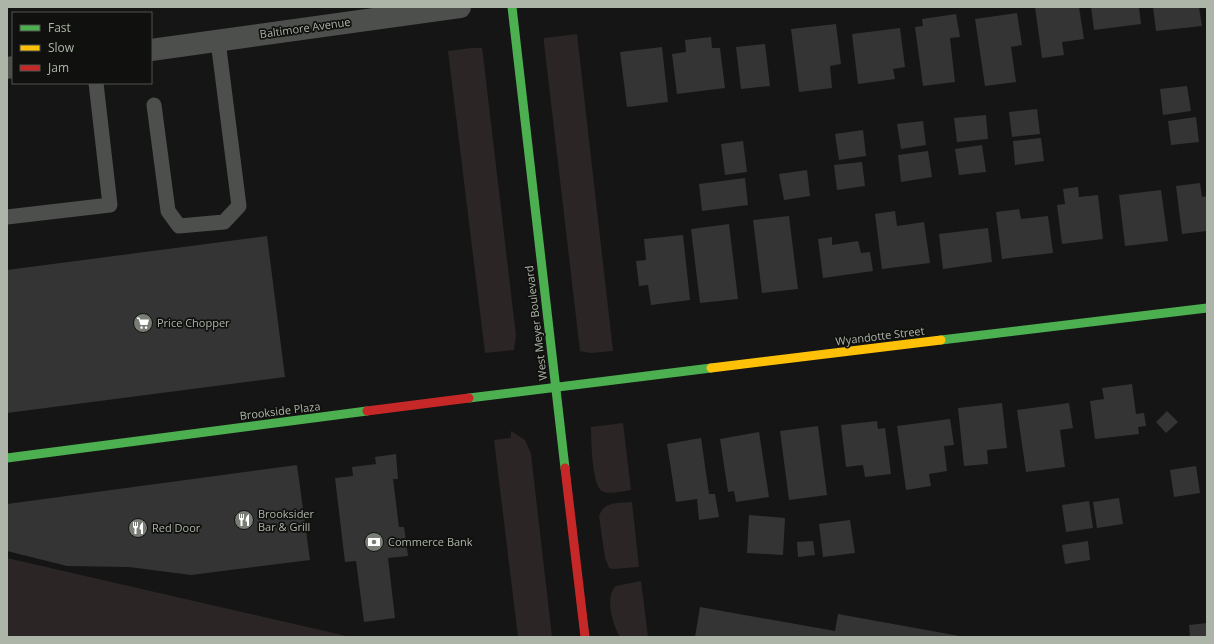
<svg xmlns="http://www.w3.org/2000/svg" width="1214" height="644" font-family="'Open Sans',sans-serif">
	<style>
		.green { fill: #2b2525 }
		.building { fill: #333433 }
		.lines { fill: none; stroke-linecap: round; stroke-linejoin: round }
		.lane { stroke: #4c4f4b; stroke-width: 15 }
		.street { stroke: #4c4f4b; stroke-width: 22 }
		.fast { stroke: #4caf50; stroke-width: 9 }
		.slow { stroke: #ffc107; stroke-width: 9 }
		.jam { stroke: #c62828; stroke-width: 9 }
		.labels { text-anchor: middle; stroke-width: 3.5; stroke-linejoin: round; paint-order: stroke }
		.street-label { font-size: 11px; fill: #adb5a8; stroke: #10110f }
		.poi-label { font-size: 11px; fill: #adb5a8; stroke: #10110f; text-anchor: start }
	</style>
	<rect width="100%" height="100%" fill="#151515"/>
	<!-- green -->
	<path class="green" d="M577 34 613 351 590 353 580 351 544 43V38Z
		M471 48H482L483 55 516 336 514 350 485 353 448 51Z
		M623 423 631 490C623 491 609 495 602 491 592 486 591 439 591 427Z
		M511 431 525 440 531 454 552 637H518L494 440 511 438Z
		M632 502 639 567 613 569 609 568 605 558 599 516C604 501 619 503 632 502Z
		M7 558 351 637H7Z
		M641 581 648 637H620C613 625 604 597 616 586Z"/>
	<!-- building -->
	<path class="building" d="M1035 7H1079L1084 39 1062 42 1064 55 1042 58Z
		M1091 7H1139L1141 24 1094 30Z
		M1153 7H1199L1202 26 1156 31Z
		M1017 13 1022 45 1011 47 1016 82 985 86 975 19Z
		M956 14 960 37 950 38 955 82 923 86 915 27 923 26 922 19Z
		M836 24 841 64 830 66 832 88 799 92 791 29Z
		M900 28 905 67 893 69 895 79 858 84 852 34Z
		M711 37 712 48H720L725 88 677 94 672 54 686 52 685 40Z
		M765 44 770 86 741 89 736 47Z
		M662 47 668 102 627 107 620 52Z
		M1187 86 1191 111 1163 115 1160 89Z
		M1037 109 1040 134 1012 137 1009 112Z
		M986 115 988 139 957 142 954 118Z
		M1196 117 1199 142 1171 145 1168 121Z
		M923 121 926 145 901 149 897 124Z
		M863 130 866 156 839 160 835 134Z
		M1041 138 1044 161 1015 165 1013 141Z
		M743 141 747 172 725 175 721 144Z
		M982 145 986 172 959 175 955 149Z
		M928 151 932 177 901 182 898 155Z
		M862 162 865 186 837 190 834 165Z
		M807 170 810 196 784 200 779 174Z
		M745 178 748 205 702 211 699 184Z
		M1200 183 1202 197 1207 196V231L1182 234 1176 186Z
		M1078 187 1079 197 1098 195 1103 239 1062 244 1057 205 1065 204 1063 189Z
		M1161 190 1168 241 1125 246 1119 195Z
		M1019 209 1021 219 1048 216 1053 253 1002 259 996 212Z
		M895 211 897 226 924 222 930 263 882 269 875 214Z
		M789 216 798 289 762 293 753 220Z
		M729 224 738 299 700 303 691 229Z
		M988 228 992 262 943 269 939 234Z
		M683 235 690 300 651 305 648 285 639 286 636 261 646 260 644 239Z
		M267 236 285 377 7 413V270Z
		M832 237V245L858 241 861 253 870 252 873 271 823 278 818 239Z
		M1132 384 1136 414 1144 413 1146 426 1138 427 1139 434 1095 439 1090 401 1104 399 1102 388Z
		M1002 403 1007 448 987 450 988 464 964 466 958 408Z
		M1069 403 1073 428 1060 430 1065 467 1026 472 1017 410Z
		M1167 411 1178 422 1166 433 1156 422Z
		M950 419 954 445 944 446 947 471 929 474 931 486 906 490 897 426Z
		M877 421 878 429 885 428 891 474 865 477 863 465 846 467 841 425Z
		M818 426 827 495 789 500 780 431Z
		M759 432 769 497 736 502 734 491 728 492 720 439Z
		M701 438 709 494H715L719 517 699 520 697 499 676 502 667 444Z
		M396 454 398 479H393L399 527H404L408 556 388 558 395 618 364 622 356 561 345 562 335 478 353 476 352 467 376 464 375 457Z
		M297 465 310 560 191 575 129 567 67 566 7 551V504Z
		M1196 466 1200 493 1174 497 1170 470Z
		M1119 498 1123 524 1097 528 1093 502Z
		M1089 501 1093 528 1066 532 1062 505Z
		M749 515 785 518 783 555 747 553Z
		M850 520 855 553 823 557 819 524Z
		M813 541 815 555 798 557 797 542Z
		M1088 541 1090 560 1065 564 1062 545Z
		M700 607 835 631 838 614 965 637H695Z
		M1207 623V637H1190L1189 625Z"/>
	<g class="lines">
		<!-- lane -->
		<path class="lane" d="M154 105 168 211 179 226 224 222 239 206 218 41
			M7 217 110 205 96 83"/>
		<!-- street -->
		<path class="street" d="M151 50 460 7
			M7 68 13 67"/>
		<!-- fast -->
		<path class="fast" d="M512 7 565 468
			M941 340 1207 308
			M469 398 711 368
			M7 458 367 411"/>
		<!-- slow -->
		<path class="slow" d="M711 368 941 340"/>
		<!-- jam -->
		<path class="jam" d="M367 411 469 398
			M565 468 585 637"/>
	</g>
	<!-- icons -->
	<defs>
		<symbol id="supermarket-disc" viewBox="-11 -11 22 22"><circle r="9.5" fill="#787d75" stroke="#10110f"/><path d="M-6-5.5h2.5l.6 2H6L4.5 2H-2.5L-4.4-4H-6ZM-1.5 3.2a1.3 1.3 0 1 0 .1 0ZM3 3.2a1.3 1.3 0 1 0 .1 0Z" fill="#fff"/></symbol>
		<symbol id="restaurant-disc" viewBox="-11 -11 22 22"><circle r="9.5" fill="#787d75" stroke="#10110f"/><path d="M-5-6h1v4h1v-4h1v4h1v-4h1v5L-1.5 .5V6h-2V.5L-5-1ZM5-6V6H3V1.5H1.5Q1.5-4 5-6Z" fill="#fff"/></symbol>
		<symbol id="bank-disc" viewBox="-11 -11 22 22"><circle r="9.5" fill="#787d75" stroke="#10110f"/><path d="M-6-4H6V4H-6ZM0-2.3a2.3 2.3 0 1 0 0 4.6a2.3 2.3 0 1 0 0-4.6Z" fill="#fff"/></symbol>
	</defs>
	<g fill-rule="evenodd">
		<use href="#supermarket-disc" x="132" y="312" width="22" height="22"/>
		<use href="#restaurant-disc" x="233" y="509" width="22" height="22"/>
		<use href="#restaurant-disc" x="127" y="517" width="22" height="22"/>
		<use href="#bank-disc" x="363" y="531" width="22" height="22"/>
	</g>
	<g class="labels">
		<!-- street labels -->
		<g class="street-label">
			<text transform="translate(305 28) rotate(-8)" y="4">Baltimore Avenue</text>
			<text transform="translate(536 323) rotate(-97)" y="4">West Meyer Boulevard</text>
			<text transform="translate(880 336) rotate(-7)" y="4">Wyandotte Street</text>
			<text transform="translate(280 411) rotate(-7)" y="4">Brookside Plaza</text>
		</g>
		<!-- poi labels -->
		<g class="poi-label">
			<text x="157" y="327">Price Chopper</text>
			<text x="258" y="518">Brooksider<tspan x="258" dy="13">Bar &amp; Grill</tspan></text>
			<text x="152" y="532">Red Door</text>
			<text x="388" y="546">Commerce Bank</text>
		</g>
	</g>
	<!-- border -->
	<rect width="1214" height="644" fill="none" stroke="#adb5a8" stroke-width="16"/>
	<!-- legend -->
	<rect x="12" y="12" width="140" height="72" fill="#10110f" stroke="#4f534c"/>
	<rect x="20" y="25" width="20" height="6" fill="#4caf50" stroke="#4f534c"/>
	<text x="48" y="32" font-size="12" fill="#adb5a8">Fast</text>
	<rect x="20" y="45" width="20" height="6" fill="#ffc107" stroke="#4f534c"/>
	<text x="48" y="52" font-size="12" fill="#adb5a8">Slow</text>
	<rect x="20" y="65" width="20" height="6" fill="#c62828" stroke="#4f534c"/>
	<text x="48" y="72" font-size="12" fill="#adb5a8">Jam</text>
</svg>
